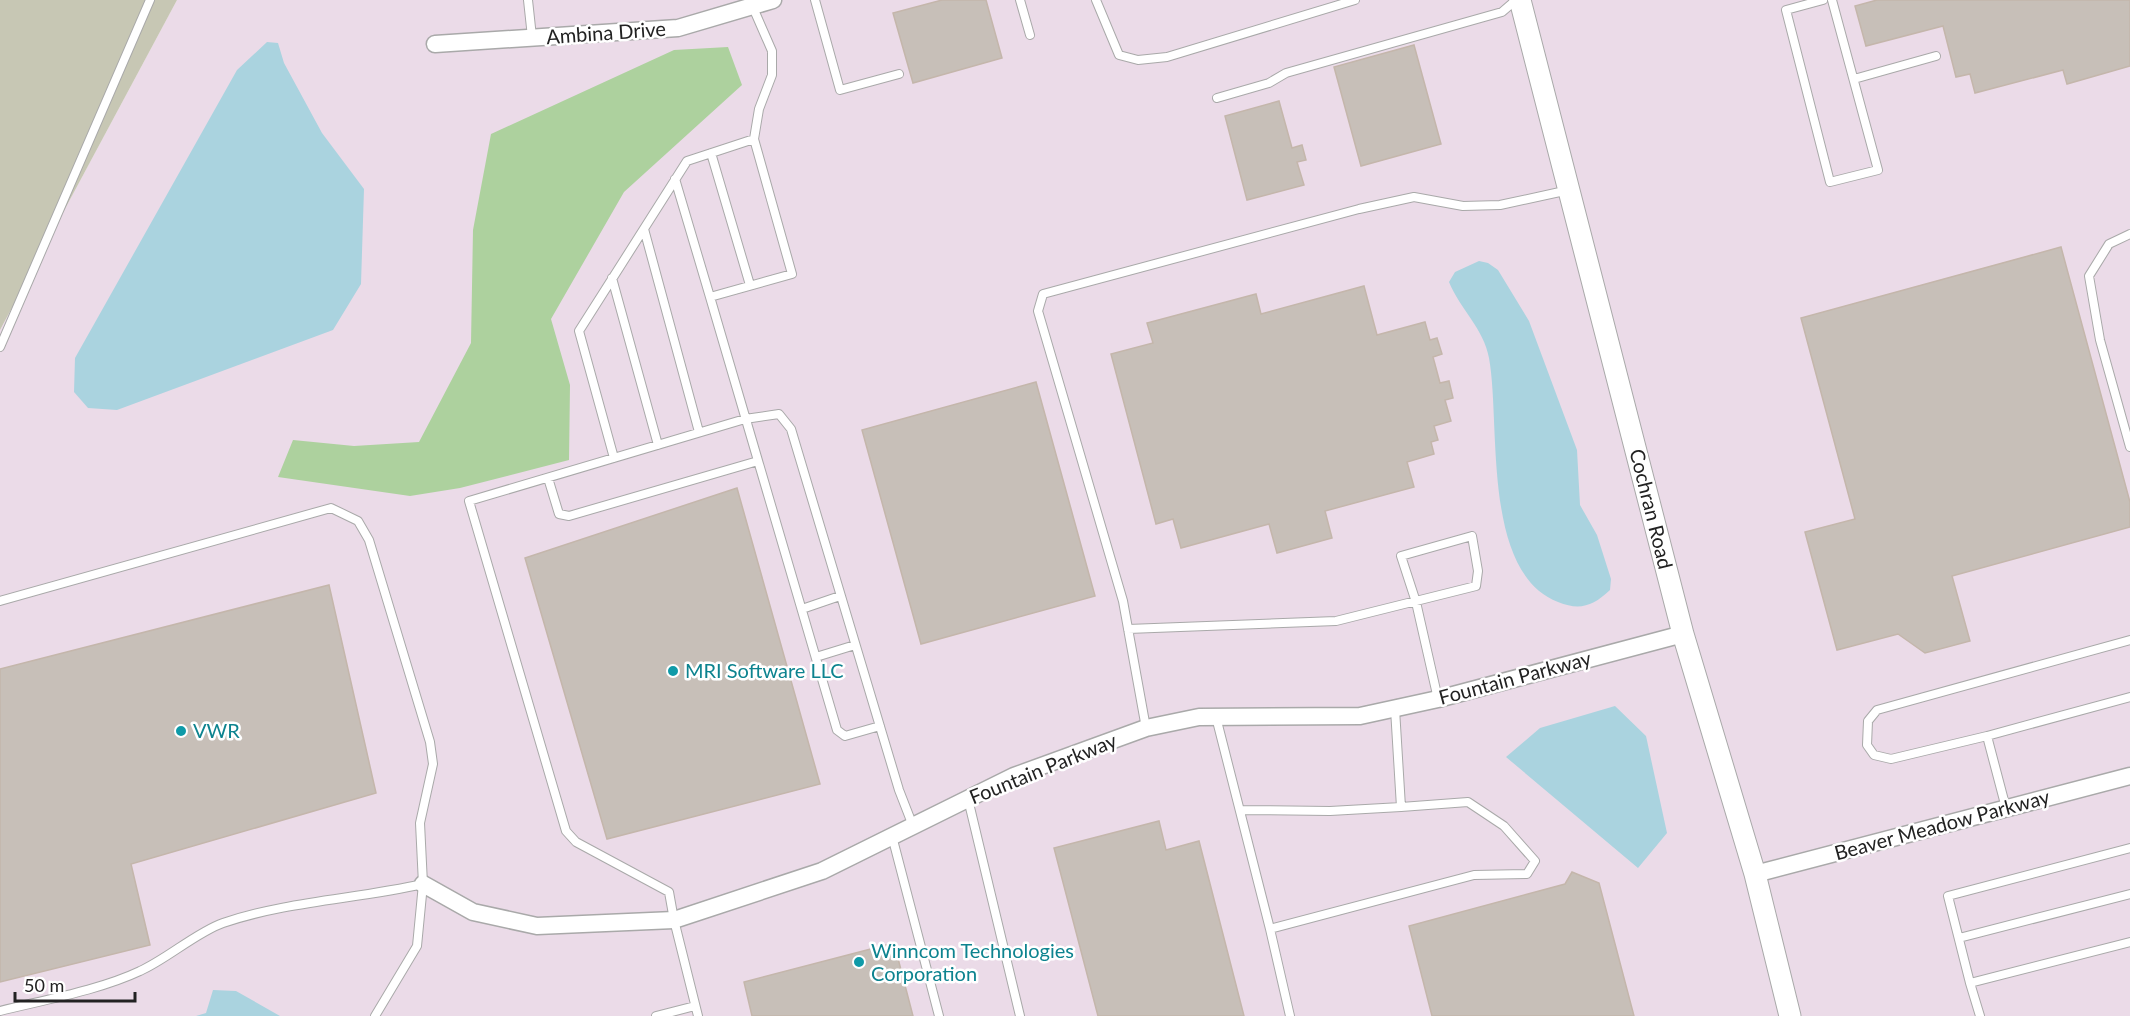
<svg xmlns="http://www.w3.org/2000/svg" width="2130" height="1016" font-family="Lato,sans-serif">
	<style>
		.industrial { fill: #ebdbe8 }
		.construction { fill: #c7c7b4 }
		.forest { fill: #add19e }
		.water { fill: #aad3df }
		.building { fill: #c7bfb8; stroke: #c4b6ab; stroke-width: 1.5 }
		.lines { fill: none; stroke-linecap: round; stroke-linejoin: round }
		.service-casing { stroke: #a9a9a9; stroke-width: 10 }
		.minor-casing { stroke: #a9a9a9; stroke-width: 19 }
		.tertiary-casing { stroke: #a9a9a9; stroke-width: 23 }
		.service { stroke: #fff; stroke-width: 8 }
		.minor { stroke: #fff; stroke-width: 16 }
		.tertiary { stroke: #fff; stroke-width: 21 }
		.culture-dot { fill: #0f9aa8; stroke: #fff; stroke-width: 2 }
		.labels { text-anchor: middle; stroke-width: 5; stroke-linejoin: round; paint-order: stroke }
		.street-label { font-size: 20px; fill: #222; stroke: #fff }
		.culture-label { font-size: 20px; fill: #0d838f; stroke: #fff; text-anchor: start }
	</style>
	<rect width="100%" height="100%" fill="#f2efe9"/>
	<!-- industrial -->
	<path class="industrial" d="M177 0H2130V1016H0V330Z"/>
	<!-- construction -->
	<path class="construction" d="M0 0H177L0 330Z"/>
	<!-- forest -->
	<path class="forest" d="M728 47 742 85 624 192 551 319 570 385 569 460 460 488 410 496 278 477 293 440 354 446 419 442 471 343 473 230 491 134 674 50Z"/>
	<!-- water -->
	<path class="water" d="M267 42 278 43 284 63 322 133 364 189 361 284 333 330 117 410 88 408 74 392 75 358 237 70Z
		M1479 261 1488 263 1498 270 1529 321 1577 450 1580 505 1597 535 1611 579 1610 590C1593 606 1580 611 1558 602 1481 572 1501 424 1489 358 1484 329 1460 309 1449 282L1455 272Z
		M1615 706 1646 736 1667 833 1638 868 1506 757 1540 728Z
		M213 990 236 991 280 1016H196L206 1013Z"/>
	<!-- building -->
	<path class="building" d="M942 0H986L1002 58 913 83 893 13Z
		M1877 0H2130V66L2067 84 2063 70 1975 93 1970 74 1956 77 1943 26 1866 46 1855 6Z
		M1414 45 1441 144 1361 166 1334 67Z
		M1279 101 1292 148 1302 145 1306 160 1297 162 1304 185 1247 200 1225 116Z
		M2061 247 2130 502V527L1952 576 1970 641 1925 653 1898 634 1837 650 1805 532 1855 519 1801 318Z
		M1364 286 1377 335 1425 322 1430 340 1437 338 1442 354 1433 357 1440 383 1449 381 1453 398 1445 400 1451 421 1434 426 1438 440 1431 442 1434 454 1407 462 1414 487 1325 511 1332 538 1277 553 1269 524 1181 548 1173 519 1156 524 1111 354 1153 343 1147 323 1256 294 1261 314Z
		M1036 382 1095 596 921 644 862 430Z
		M737 488 820 784 607 839 525 558Z
		M329 585 376 793 131 864 150 945 0 982V669Z
		M1159 821 1166 850 1199 841 1244 1016H1098L1054 848Z
		M1572 872 1599 883 1634 1016H1432L1409 926 1565 884Z
		M894 943 913 1016H752L744 982Z"/>
	<g class="lines">
		<defs>
			<path id="service" d="M528 0 532 37
				M815 0 840 90 899 74
				M1020 0 1030 35
				M1096 0 1119 55 1138 60 1167 57 1355 0
				M1823 0 1786 10 1830 182 1878 170 1832 0
				M1854 79 1936 56
				M1217 98 1269 83 1286 73 1502 12 1516 0
				M754 139 792 274 710 297 837 730 845 736 880 726
				M711 153 750 285
				M675 179 710 297
				M644 229 699 432
				M2130 234 2109 244 2089 276 2100 340 2130 447
				M612 278 658 445
				M0 347 150 0
				M614 458 579 331 687 161 754 139 759 109 772 75V51L751 3
				M548 478 559 514 569 516 758 461
				M0 601 331 508 358 521 369 540 430 742 433 764 420 823 423 884 417 946 375 1016
				M802 609 840 596
				M1128 629 1336 621 1476 586 1478 571 1472 536 1401 556 1416 602 1438 699
				M816 657 855 645
				M1216 717 1270 929 1474 875 1527 874 1535 861 1504 826 1468 802 1401 807 1395 709
				M1146 728 1123 601 1038 311 1043 294 1359 209 1414 197 1463 206 1500 205 1569 190
				M1987 736 2130 697
				M968 799 1020 1016
				M2006 808 1987 736 1891 759 1874 755 1867 745 1868 721 1877 710 2130 640
				M1240 810 1330 811 1401 807
				M892 836 939 1016
				M1270 929 1290 1016
				M1959 938 2130 894
				M1970 983 1948 896 2130 848
				M0 1011C44 1000 100 990 140 971 167 959 197 932 223 923 288 901 357 899 423 884
				M656 1016 695 1006
				M698 1016 674 920 669 892 576 842 566 831 469 501 745 419 779 414 791 429 899 790 913 826
				M1980 1016 1970 983 2130 942"/>
			<path id="minor" d="M435 44 678 28 773 0
				M1755 874 2130 776
				M423 884 473 912 537 926 674 920 822 871 1014 776 1146 728 1199 717 1360 716 1438 699 1683 634"/>
			<path id="tertiary" d="M1520 0 1683 634 1755 874 1790 1016"/>
		</defs>
		<!-- service casing -->
		<use href="#service" class="service-casing"/>
		<!-- minor casing -->
		<use href="#minor" class="minor-casing"/>
		<!-- tertiary casing -->
		<use href="#tertiary" class="tertiary-casing"/>
		<!-- service -->
		<use href="#service" class="service"/>
		<!-- minor -->
		<use href="#minor" class="minor"/>
		<!-- tertiary -->
		<use href="#tertiary" class="tertiary"/>
	</g>
	<!-- markers -->
	<g class="culture-dot">
		<circle cx="673" cy="671" r="6"/>
		<circle cx="181" cy="731" r="6"/>
		<circle cx="859" cy="962" r="6"/>
	</g>
	<g class="labels">
		<!-- street labels -->
		<g class="street-label">
			<text transform="translate(606 33) rotate(-4)" y="7">Ambina Drive</text>
			<text transform="translate(1651 509) rotate(76)" y="7">Cochran Road</text>
			<text transform="translate(1515 678) rotate(-15)" y="7">Fountain Parkway</text>
			<text transform="translate(1043 769) rotate(-22)" y="7">Fountain Parkway</text>
			<text transform="translate(1942 825) rotate(-15)" y="7">Beaver Meadow Parkway</text>
		</g>
		<!-- culture labels -->
		<g class="culture-label">
			<text x="685" y="678">MRI Software LLC</text>
			<text x="193" y="738">VWR</text>
			<text x="871" y="958">Winncom Technologies<tspan x="871" dy="23">Corporation</tspan></text>
		</g>
	</g>
	<!-- scale -->
	<path d="M15 992v9h120v-9" fill="none" stroke="#222222" stroke-width="3"/>
	<text x="24" y="992" font-size="18" fill="#222222" stroke="#ffffff" stroke-width="4.5" paint-order="stroke">50 m</text>
</svg>
